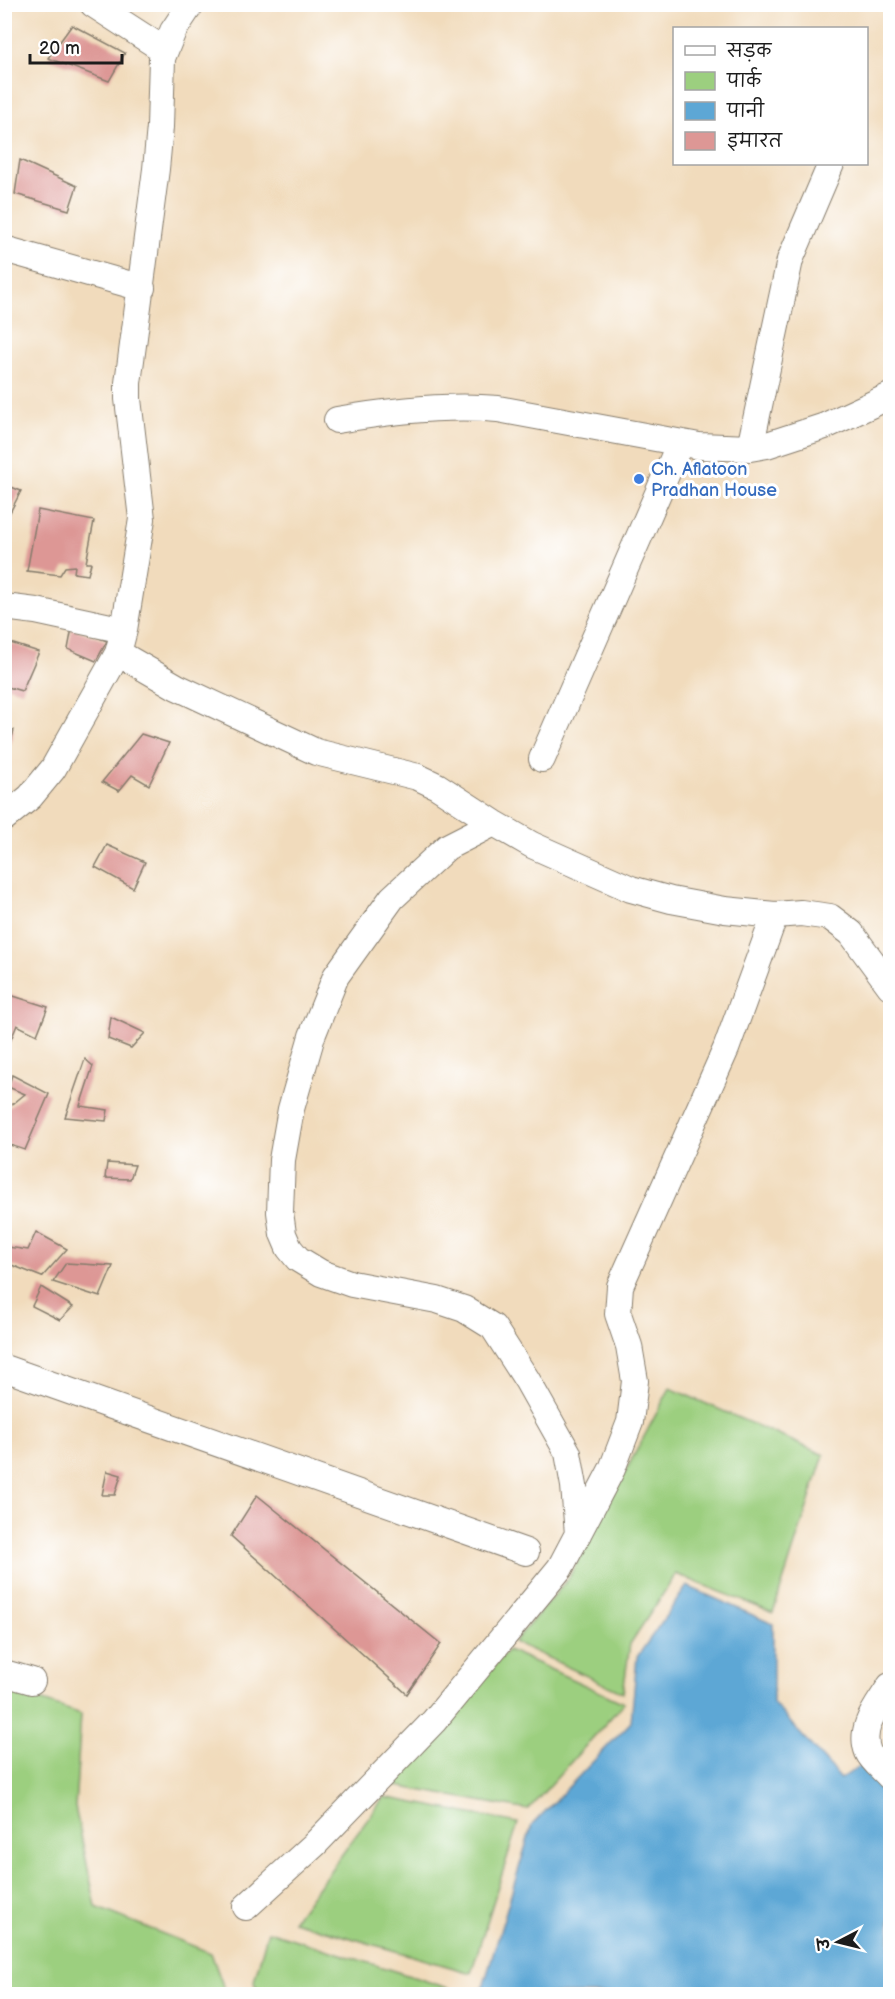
<svg xmlns="http://www.w3.org/2000/svg" width="895" height="1999" font-family="'Balsamiq Sans','Playpen Sans Deva',sans-serif">
	<style>
		.green { fill: #9ccf7f; stroke: #5c764e; stroke-width: 1.5 }
		.water { fill: #5da7d5; stroke: #3c6278; stroke-width: 1.5 }
		.building { fill: #dd9795 }
		.lines { fill: none; stroke-linecap: round; stroke-linejoin: round }
		.minor-casing { stroke: #867c6c; stroke-width: 28 }
		.minor { stroke: #fff; stroke-width: 26 }
		.shop-dot { fill: #3f7fe0; stroke: #fff; stroke-width: 2 }
		.labels { text-anchor: middle; stroke-width: 6; stroke-linejoin: round; paint-order: stroke }
		.shop-label { font-size: 18px; fill: #366cbe; stroke: #fff; text-anchor: start }
	</style>
	<rect width="100%" height="100%" fill="#fff"/>
	<filter id="ink" filterUnits="userSpaceOnUse"><feTurbulence type="fractalNoise" baseFrequency=".0167" numOctaves="2"/><feDisplacementMap in="SourceGraphic" scale="12" xChannelSelector="R" yChannelSelector="G"/><feConvolveMatrix kernelMatrix="1 2 1 2 8 2 1 2 1" color-interpolation-filters="sRGB"/></filter>
	<filter id="wash" filterUnits="userSpaceOnUse"><feTurbulence type="fractalNoise" baseFrequency=".008" numOctaves="4" result="noise"/><feDisplacementMap in="SourceGraphic" scale="24" xChannelSelector="R" yChannelSelector="G"/><feGaussianBlur stdDeviation="1.35" result="paint"/><feColorMatrix in="noise" values="0 0 0 0 0 0 0 0 0 0 0 0 0 0 0 0 0 1.4 0 .05"/><feComposite in="paint" operator="in"/></filter>
	<g filter="url(#wash)">
		<rect width="100%" height="100%" fill="#f1dbbc"/>
		<!-- green -->
		<path class="green" d="M670 1388 824 1455 773 1613 676 1574 630 1644 623 1693 514 1642 568 1579Z
			M508 1650 624 1703 528 1810 391 1785Z
			M5 1688 81 1714 75 1807 96 1907 211 1953 226 1994H5Z
			M384 1797 518 1823 471 1973 293 1921Z
			M268 1931 464 1993 467 1994H260L254 1981Z"/>
		<!-- water -->
		<path class="water" d="M687 1586 773 1624V1703L841 1779 866 1761 890 1787V1994H489L482 1991 532 1825 631 1722 637 1657Z"/>
		<g id="blocks">
			<!-- building -->
			<path class="building" d="M72 25 125 53 109 81 48 58Z
				M20 160 77 186 69 210 15 194Z
				M4 484 21 491 4 524Z
				M38 510 94 521 86 563H91L88 575 74 573 75 566 65 567 60 575 27 571Z
				M72 628 107 641 96 661 68 649Z
				M4 641 39 652 22 691 4 686Z
				M4 727 14 730 7 756H4Z
				M141 734 169 743 149 785 132 775 119 791 102 782Z
				M107 845 145 862 133 888 95 867Z
				M4 993 48 1007 37 1035 17 1025 10 1042 4 1039Z
				M111 1017 145 1033 131 1048 108 1039Z
				M85 1059 93 1066 80 1106 108 1110 106 1121 65 1117Z
				M12 1075 49 1094 25 1150 4 1143V1107L8 1108 25 1094 8 1087Z
				M107 1163 135 1165 130 1179 105 1178Z
				M36 1232 67 1249 42 1277 4 1262 8 1247 28 1250Z
				M66 1263 113 1266 100 1297 53 1282Z
				M41 1287 73 1307 60 1320 32 1306Z
				M107 1471 121 1475 115 1495H102Z
				M257 1495 441 1644 407 1694 231 1536Z"/>
		</g>
	</g>
	<g filter="url(#ink)">
		<use href="#blocks" fill-opacity="0" stroke="#867c6c" stroke-width="1.5"/>
		<g class="lines">
			<defs>
				<path id="minor" d="M93 4 164 50
					M4 249 142 288
					M337 420C389 411 445 404 498 409L699 446 750 448 767 445 825 426 890 396
					M750 448 790 260 831 164
					M4 607 36 611 124 630
					M118 653 177 687 316 752 418 777 437 786 494 823 532 845 631 889 671 900 725 910 775 915 801 913 830 917 851 933 890 986
					M542 759 680 443
					M4 818 30 797 53 769 118 653 124 630 142 519 128 399V383L156 169 160 127 162 58 173 31 191 4
					M494 823 447 847 392 898 336 976 312 1036 291 1109 282 1160 280 1212 283 1234 289 1248 298 1259 321 1273 352 1284 437 1300 464 1309 493 1327 527 1380 568 1453 574 1486 578 1534
					M4 1368 526 1552
					M4 1673 32 1681
					M890 1686C879 1705 858 1727 868 1752 872 1761 884 1770 890 1777
					M246 1907 314 1845 434 1721 560 1568 612 1469 630 1422 635 1381 629 1346 618 1314 620 1286 726 1049 775 915"/>
			</defs>
			<!-- minor casing -->
			<use href="#minor" class="minor-casing"/>
			<!-- minor -->
			<use href="#minor" class="minor"/>
		</g>
	</g>
	<!-- markers -->
	<circle class="shop-dot" cx="639" cy="479" r="6"/>
	<g class="labels">
		<!-- shop labels -->
		<g class="shop-label">
			<text x="651" y="475">Ch. Aflatoon<tspan x="651" dy="21">Pradhan House</tspan></text>
		</g>
	</g>
	<!-- margin -->
	<rect width="895" height="1999" fill="none" stroke="#fff" stroke-width="24"/>
	<!-- legend -->
	<rect x="673" y="27" width="195" height="138" fill="#ffffff" stroke="#a4a4a4" stroke-width="1.5"/>
	<rect x="685" y="46" width="30" height="9" fill="#ffffff" stroke="#a4a4a4" stroke-width="1.5"/>
	<text x="727" y="57" font-size="18" fill="#1c1c1c">सड़क</text>
	<rect x="685" y="72" width="30" height="18" fill="#9ccf7f" stroke="#a4a4a4" stroke-width="1.5"/>
	<text x="727" y="87" font-size="18" fill="#1c1c1c">पार्क</text>
	<rect x="685" y="102" width="30" height="18" fill="#5da7d5" stroke="#a4a4a4" stroke-width="1.5"/>
	<text x="727" y="117" font-size="18" fill="#1c1c1c">पानी</text>
	<rect x="685" y="132" width="30" height="18" fill="#dd9795" stroke="#a4a4a4" stroke-width="1.5"/>
	<text x="727" y="147" font-size="18" fill="#1c1c1c">इमारत</text>
	<!-- north arrow -->
	<g transform="translate(838 1942) rotate(263)" stroke="#ffffff" stroke-width="4.5" paint-order="stroke">
	<path d="M0-4.5L10 22L0 15L-10 22Z" fill="#1c1c1c"/>
	<text y="-9" font-size="16" font-weight="bold" text-anchor="middle" fill="#1c1c1c">उ</text>
	</g>
	<!-- scale -->
	<path d="M30 54v9h92v-9" fill="none" stroke="#1c1c1c" stroke-width="3"/>
	<text x="39" y="54" font-size="18" fill="#1c1c1c" stroke="#ffffff" stroke-width="4.5" paint-order="stroke">20 m</text>
</svg>
